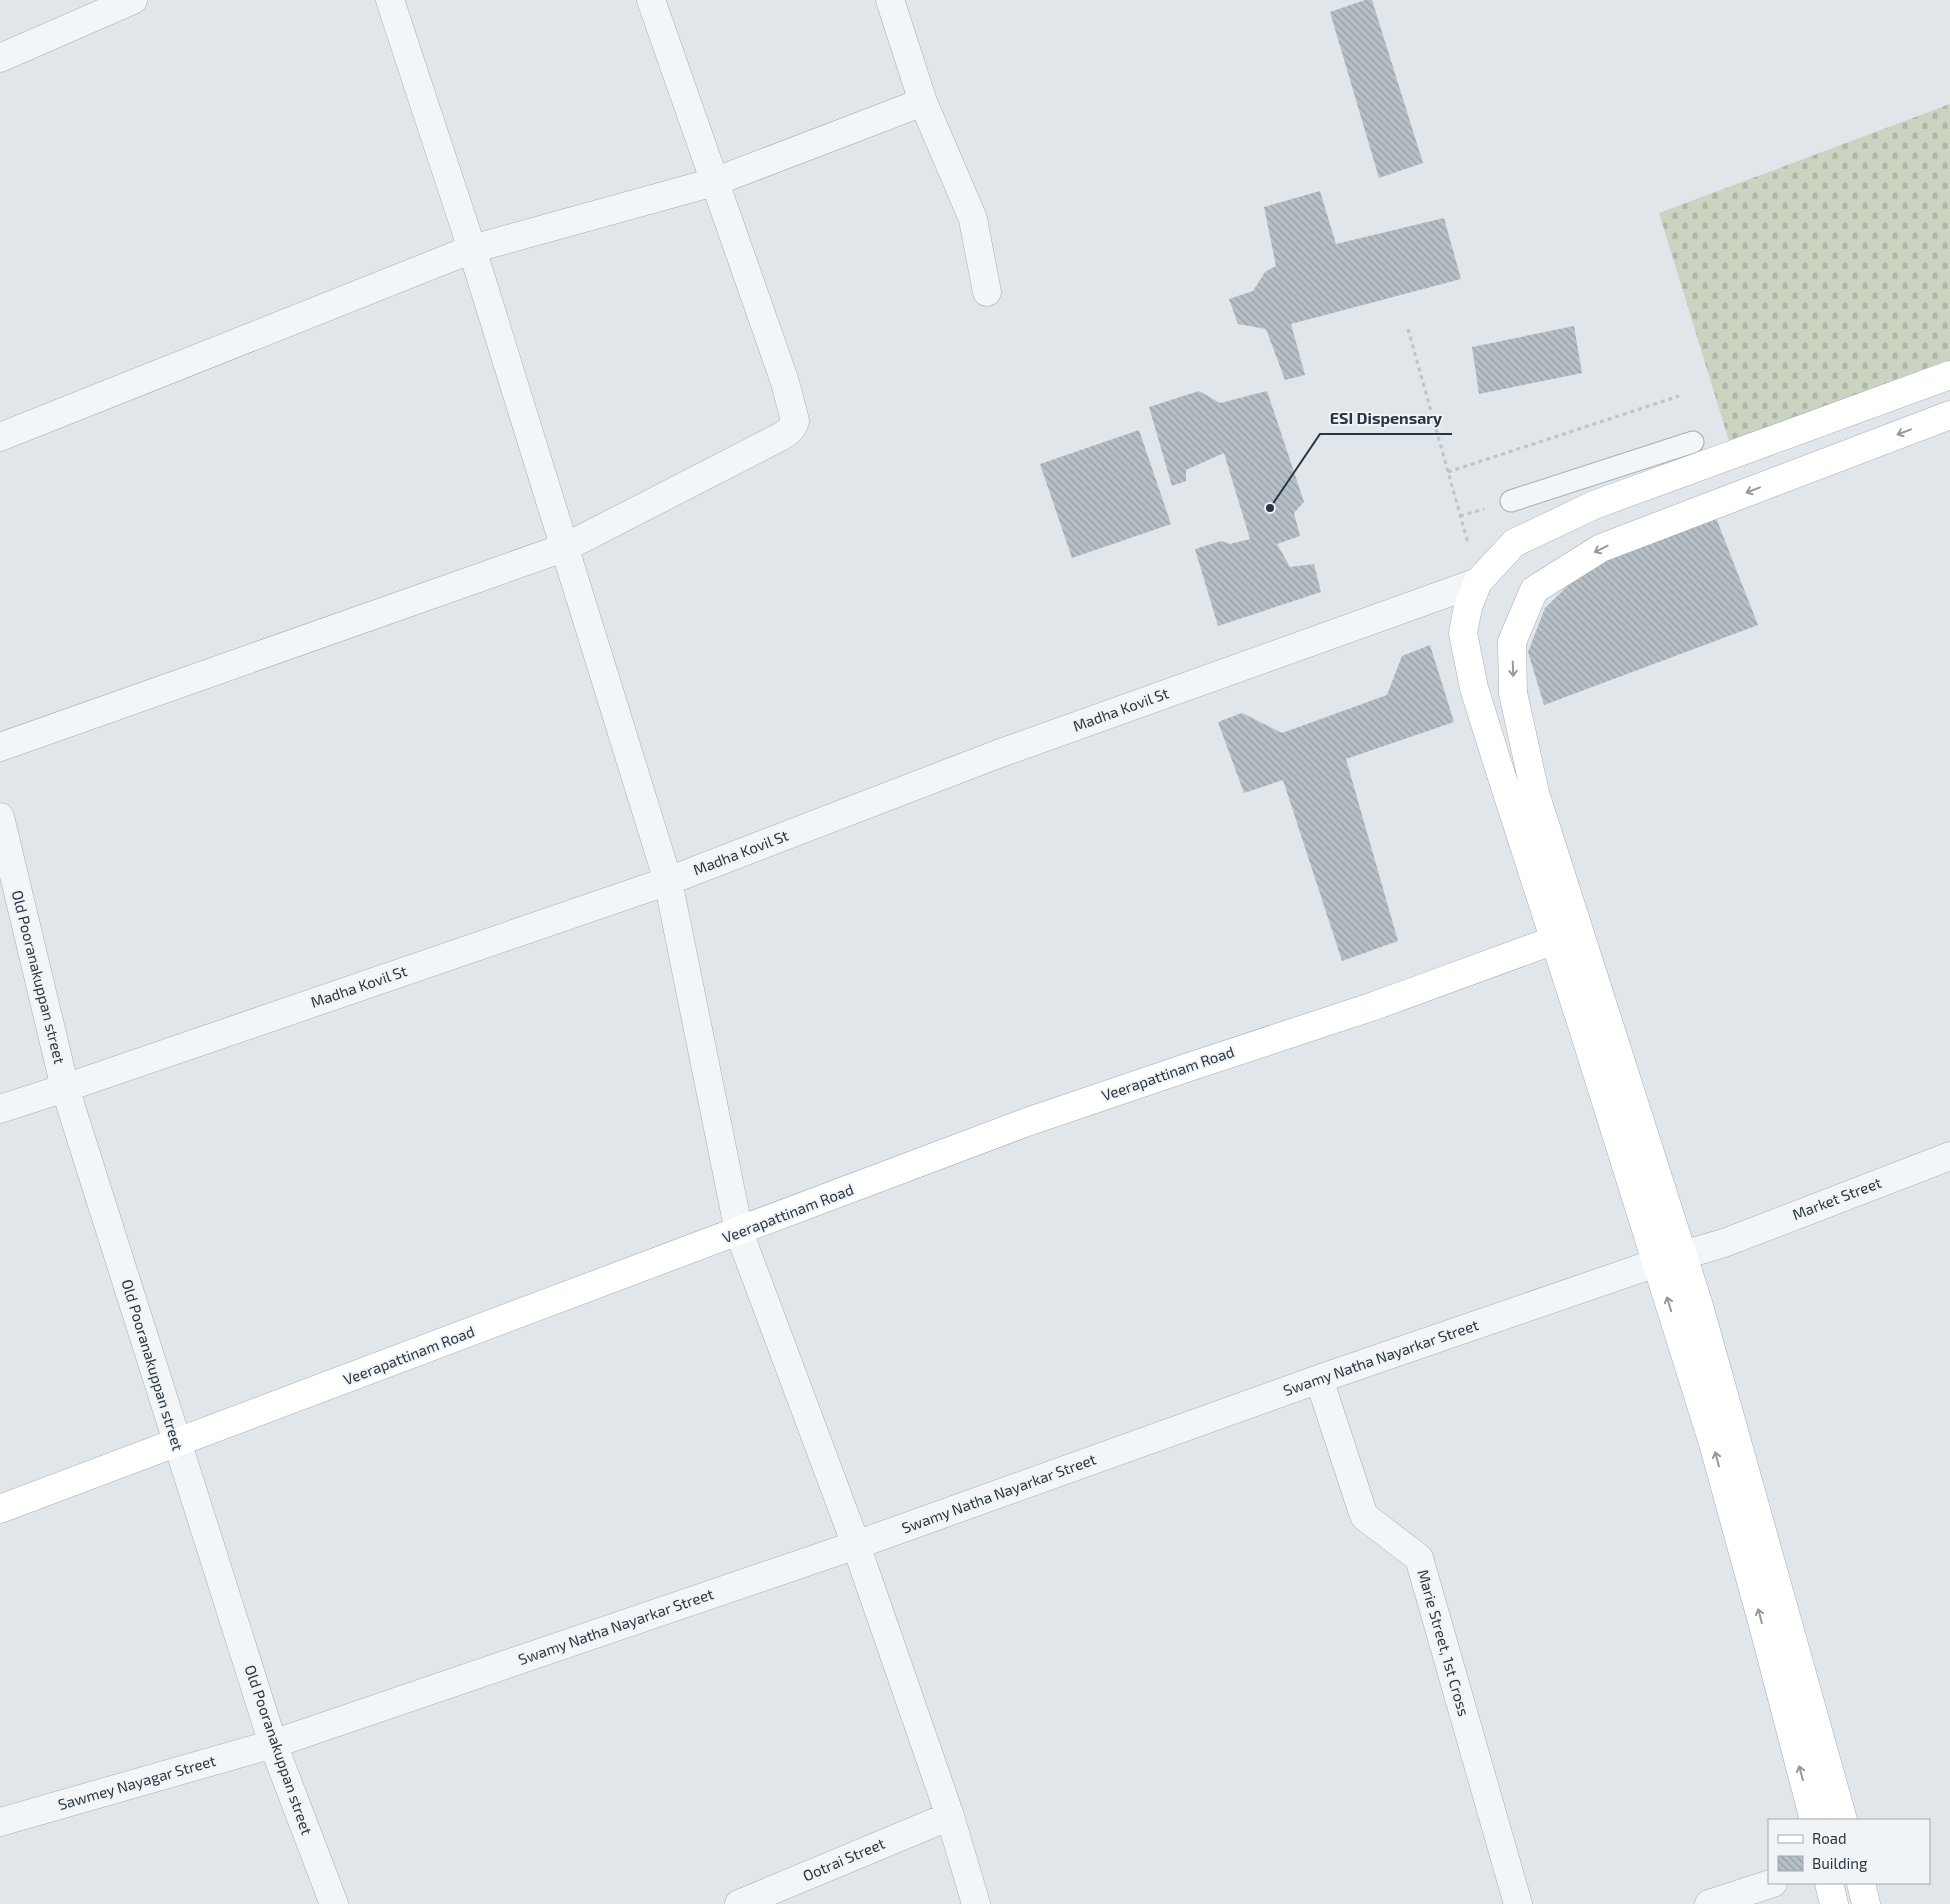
<svg xmlns="http://www.w3.org/2000/svg" width="1950" height="1904" font-family="'Exo 2',sans-serif">
	<style>
		.cemetery { fill: url(#cemetery-stones) }
		.building { fill: url(#building-back-hatch) }
		.lines { fill: none; stroke-linecap: round; stroke-linejoin: round }
		.lane-casing { stroke: #a5aeb4; stroke-width: 23 }
		.street-casing { stroke: #a5aeb4; stroke-width: 29 }
		.secondary-casing { stroke: #a5aeb4; stroke-width: 29 }
		.path { stroke: #bec4c9; stroke-width: 3; stroke-dasharray: 4 4; stroke-linecap: butt }
		.lane { stroke: #f3f6f8; stroke-width: 21 }
		.street { stroke: #f3f6f8; stroke-width: 28 }
		.secondary { stroke: #fff; stroke-width: 28 }
		.oneway { stroke: #949aa0 }
		.labels { text-anchor: middle; stroke-width: 4; stroke-linejoin: round; paint-order: stroke }
		.street-label { font-size: 15px; fill: #283642; stroke: #f0f4f7 }
		.leader { fill: none; stroke: #283642; stroke-width: 2 }
		.callout-dot { fill: #283642; stroke: #f0f4f7; stroke-width: 2 }
		.callout-label { font-size: 16px; text-anchor: middle; font-weight: bold; fill: #283642; stroke: #f0f4f7; stroke-width: 4; stroke-linejoin: round; paint-order: stroke }
	</style>
	<defs>
		<pattern id="cemetery-stones" width="16" height="16" patternUnits="userSpaceOnUse" patternTransform="scale(1.25)"><rect width="16" height="16" fill="#cad4c1"/><path d="M2 7V4a2 2 0 0 1 4 0v3zM10 15v-3a2 2 0 0 1 4 0v3z" fill="#aeb7a7"/></pattern>
		<pattern id="building-back-hatch" width="6" height="6" patternUnits="userSpaceOnUse" patternTransform="scale(1.25)"><rect width="6" height="6" fill="#b7c0c7"/><path d="M-1 5l2 2M0 0l6 6M5-1l2 2" fill="none" stroke="#959da3"/></pattern>
	</defs>
	<rect width="100%" height="100%" fill="#e0e6ea"/>
	<!-- cemetery -->
	<path class="cemetery" d="M1950 104V364L1730 444 1659 213Z"/>
	<!-- building -->
	<path class="building" d="M1365 0H1372L1423 163 1379 178 1330 12Z
		M1320 191 1336 244 1444 218 1461 279 1291 324 1305 375 1285 380 1266 329 1238 324 1229 299 1253 291 1265 272 1276 266 1264 207Z
		M1574 326 1582 373 1479 394 1472 347Z
		M1199 391 1220 403 1267 391 1304 502 1294 513 1300 536 1277 544 1290 567 1314 564 1321 592 1218 626 1195 549 1221 541 1230 544 1250 539 1224 453 1186 470V481L1172 486 1149 407Z
		M1139 430 1171 524 1072 558 1040 464Z
		M1716 518 1758 625 1544 705 1528 652 1545 608 1591 563Z
		M1430 645 1454 722 1346 759 1398 941 1342 961 1283 780 1244 793 1218 722 1242 713 1282 733 1387 695 1402 656Z"/>
	<g class="lines">
		<defs>
			<path id="lane" d="M1511 501 1693 442"/>
			<path id="street" d="M390 0 472 249 668 881 739 1232 856 1545 950 1816 976 1904
				M890 0 923 102 973 219 987 292
				M0 58 133 0
				M0 437 472 249 714 182 923 102
				M0 747 566 547 780 437C787 433 793 429 795 421L785 382 651 0
				M0 817 65 1088 273 1744 334 1904
				M0 1109 65 1088 668 881 998 754 1478 582
				M1319 1379 1364 1516 1419 1558 1518 1904
				M0 1822 273 1744 856 1545 1319 1379 1656 1263 1724 1243 1950 1156
				M739 1904 950 1816
				M1709 1904 1773 1883"/>
			<path id="secondary" d="M0 1509 1027 1122 1186 1068 1374 1006 1571 934
				M1814 1820 1763 1625 1713 1443 1581 1022 1499 768 1474 688 1463 633 1468 607 1478 582 1514 543 1594 505 1950 375
				M1843 1820 1699 1306 1535 793 1513 693 1512 642 1534 590 1601 548 1950 415
				M1829 1883 1834 1904
				M1861 1883 1866 1904"/>
		</defs>
		<!-- lane casing -->
		<use href="#lane" class="lane-casing"/>
		<!-- street casing -->
		<use href="#street" class="street-casing"/>
		<!-- secondary casing -->
		<use href="#secondary" class="secondary-casing"/>
		<!-- path -->
		<path class="path" d="M1408 329 1468 543
			M1448 472 1679 396
			M1460 516 1484 509"/>
		<!-- lane -->
		<use href="#lane" class="lane"/>
		<!-- street -->
		<use href="#street" class="street"/>
		<!-- secondary -->
		<use href="#secondary" class="secondary"/>
	</g>
	<!-- one-way arrows -->
	<defs><path id="oneway-shaft" d="M-6 0H5M1.5-3L5.5 0L1.5 3" fill="none" stroke-width="1.6" stroke-linecap="round" stroke-linejoin="round" transform="scale(1.25)"/></defs>
	<g class="oneway">
		<use href="#oneway-shaft" transform="translate(1904 432) rotate(159)"/>
		<use href="#oneway-shaft" transform="translate(1753 490) rotate(159)"/>
		<use href="#oneway-shaft" transform="translate(1601 549) rotate(153)"/>
		<use href="#oneway-shaft" transform="translate(1513 669) rotate(88)"/>
		<use href="#oneway-shaft" transform="translate(1669 1304) rotate(-107)"/>
		<use href="#oneway-shaft" transform="translate(1717 1459) rotate(-105)"/>
		<use href="#oneway-shaft" transform="translate(1760 1616) rotate(-105)"/>
		<use href="#oneway-shaft" transform="translate(1801 1773) rotate(-105)"/>
	</g>
	<g class="labels">
		<!-- street labels -->
		<g class="street-label">
			<text transform="translate(1121 710) rotate(-20)" y="5">Madha Kovil St</text>
			<text transform="translate(741 853) rotate(-21)" y="5">Madha Kovil St</text>
			<text transform="translate(38 977) rotate(76)" y="5">Old Pooranakuppan street</text>
			<text transform="translate(359 987) rotate(-19)" y="5">Madha Kovil St</text>
			<text transform="translate(1168 1074) rotate(-19)" y="5">Veerapattinam Road</text>
			<text transform="translate(1837 1199) rotate(-21)" y="5">Market Street</text>
			<text transform="translate(788 1214) rotate(-21)" y="5">Veerapattinam Road</text>
			<text transform="translate(409 1356) rotate(-21)" y="5">Veerapattinam Road</text>
			<text transform="translate(1381 1358) rotate(-19)" y="5">Swamy Natha Nayarkar Street</text>
			<text transform="translate(152 1365) rotate(73)" y="5">Old Pooranakuppan street</text>
			<text transform="translate(999 1494) rotate(-20)" y="5">Swamy Natha Nayarkar Street</text>
			<text transform="translate(616 1627) rotate(-19)" y="5">Swamy Natha Nayarkar Street</text>
			<text transform="translate(1443 1643) rotate(74)" y="5">Marie Street, 1st Cross</text>
			<text transform="translate(278 1750) rotate(71)" y="5">Old Pooranakuppan street</text>
			<text transform="translate(137 1783) rotate(-16)" y="5">Sawmey Nayagar Street</text>
			<text transform="translate(844 1860) rotate(-23)" y="5">Ootrai Street</text>
		</g>
	</g>
	<!-- callouts -->
	<path class="leader" d="M1270 508L1320 434H1452"/>
	<circle class="callout-dot" cx="1270" cy="508" r="5"/>
	<g class="callout-label">
		<text x="1386" y="424">ESI Dispensary</text>
	</g>
	<!-- legend -->
	<rect x="1768" y="1819" width="162" height="65" fill="#f0f4f7" stroke="#a0a8af"/>
	<rect x="1778" y="1835" width="25" height="8" fill="#ffffff" stroke="#a0a8af"/>
	<text x="1812" y="1844" font-size="15" fill="#283642">Road</text>
	<rect x="1778" y="1856" width="25" height="15" fill="url(#building-back-hatch)" stroke="#a0a8af"/>
	<text x="1812" y="1869" font-size="15" fill="#283642">Building</text>
</svg>
